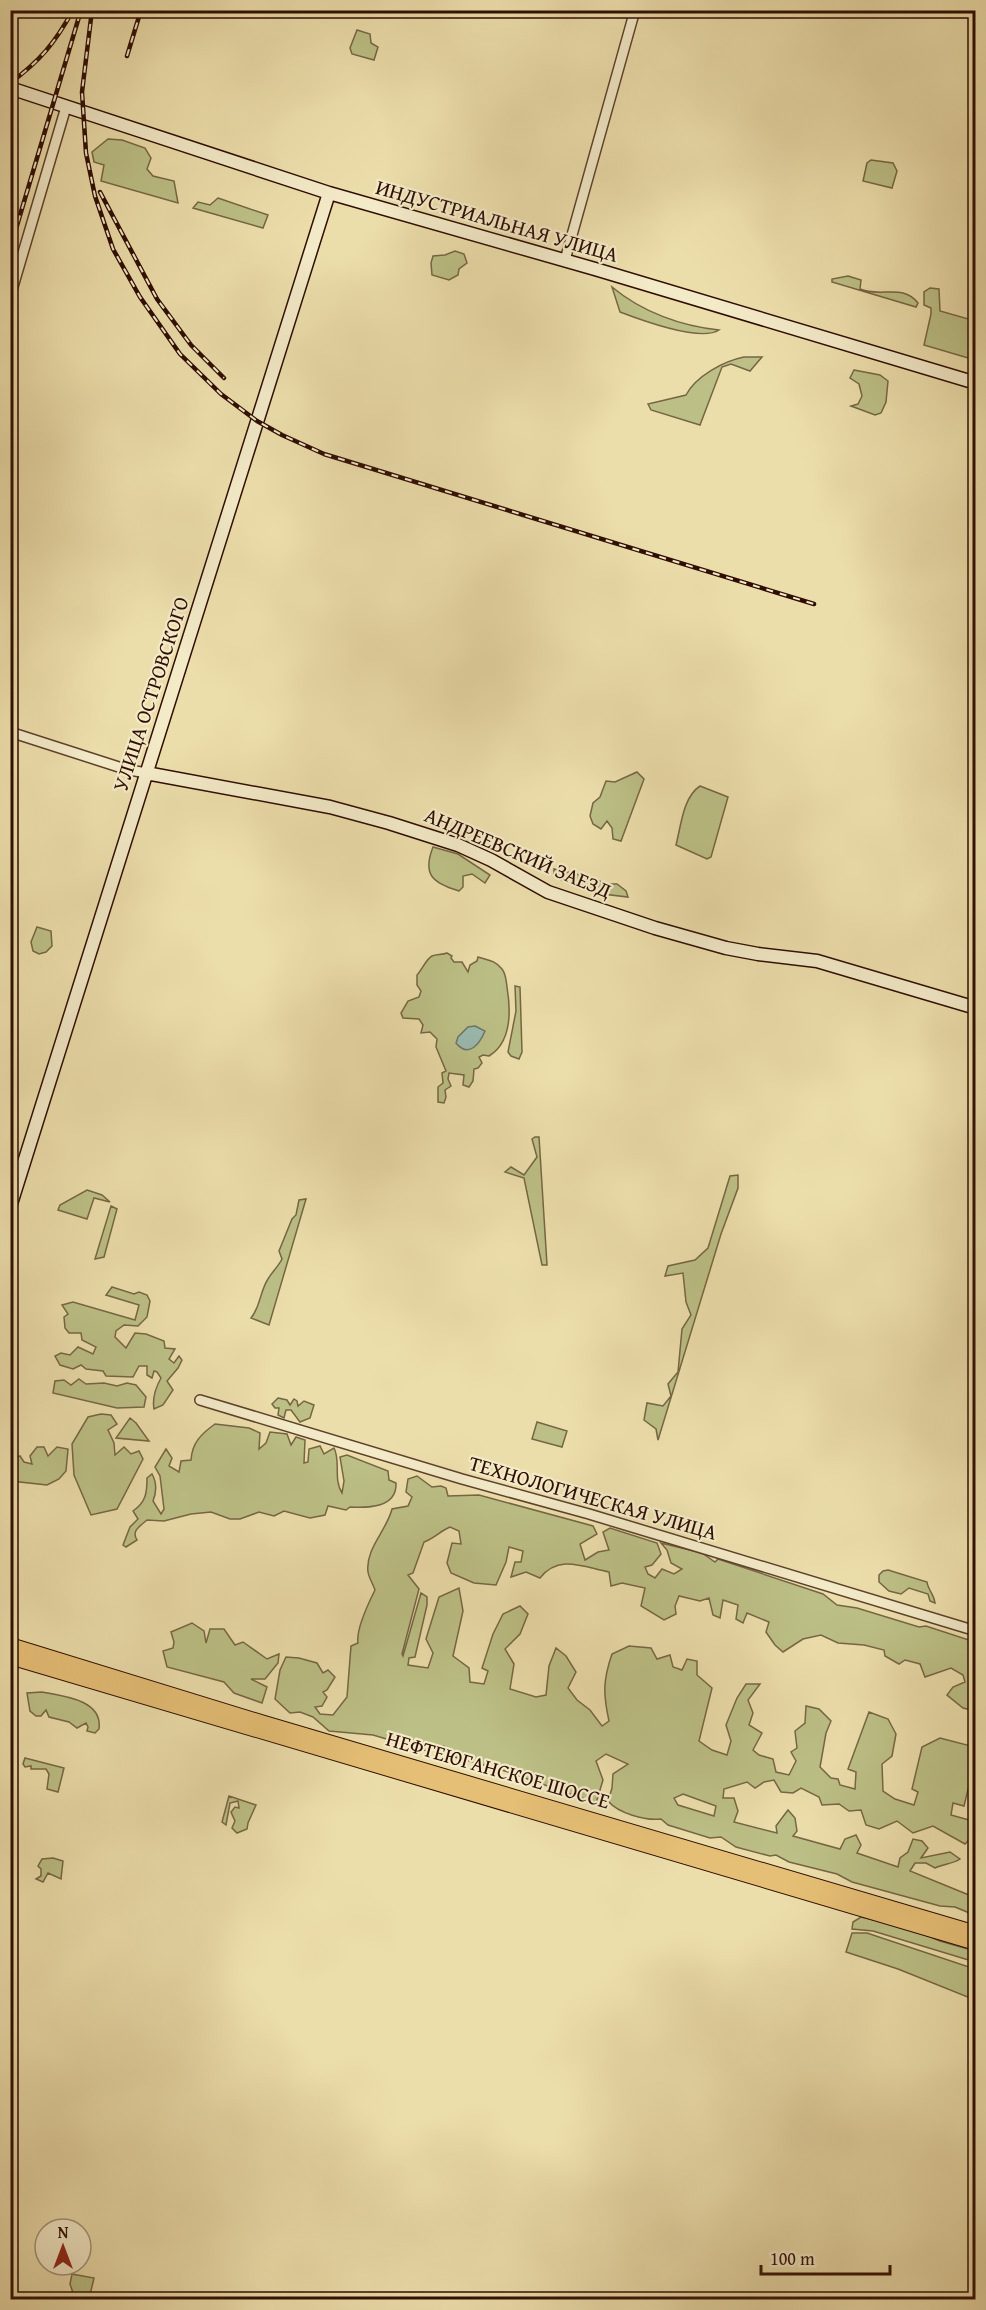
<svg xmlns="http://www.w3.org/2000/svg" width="986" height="2310" font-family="'Gentium Book Plus',serif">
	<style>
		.green { fill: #bcc086; stroke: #766644; stroke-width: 1.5; fill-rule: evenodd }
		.water { fill: #9abbb0; stroke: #6f756a; stroke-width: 1.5 }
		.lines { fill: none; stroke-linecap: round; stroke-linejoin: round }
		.street-casing { stroke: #5e412c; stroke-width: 12 }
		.secondary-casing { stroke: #2f0d02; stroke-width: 15 }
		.primary-casing { stroke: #2f0d02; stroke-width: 16 }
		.street { stroke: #f3eac8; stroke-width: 9 }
		.secondary { stroke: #f3eac8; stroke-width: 12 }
		.primary { stroke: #e6bf76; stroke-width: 14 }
		.rail-casing { stroke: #2f0d02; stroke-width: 4.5 }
		.rail { stroke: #f3eac8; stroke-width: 2; stroke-dasharray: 7; stroke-linecap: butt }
		.labels { text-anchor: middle; stroke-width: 4.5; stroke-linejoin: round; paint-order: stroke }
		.street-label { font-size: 21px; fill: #2f0d02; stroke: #f3eac8 }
	</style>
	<rect width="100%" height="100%" fill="#ecdeab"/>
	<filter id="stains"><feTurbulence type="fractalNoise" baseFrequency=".00333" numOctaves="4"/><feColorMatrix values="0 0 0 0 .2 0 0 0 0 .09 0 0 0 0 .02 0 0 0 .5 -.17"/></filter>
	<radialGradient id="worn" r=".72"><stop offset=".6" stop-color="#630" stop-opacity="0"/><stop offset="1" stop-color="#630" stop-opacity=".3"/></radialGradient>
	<!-- green -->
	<path class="green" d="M357 30 370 34 371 43 378 47 374 60 352 54 350 48Z
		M108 139 122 140 145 148 151 158 147 169 153 176 174 181 178 203 101 181 104 165 94 162 92 152Z
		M871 160 893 163 897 171 892 188 863 181 867 163Z
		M218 198 268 215 263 228 193 208 198 202 210 205Z
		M455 251 464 254 467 263 459 269 458 275 449 280 432 275 431 263 433 256 445 255Z
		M848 276 861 280 860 289C880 298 903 283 918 303L916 307 832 282V279Z
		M612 287C642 312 681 326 719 330 701 342 641 320 620 312Z
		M930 288 939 289 940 311 972 320 973 332 975 333V360L924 345 931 314V308L924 305V292Z
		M744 357H762L750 371 731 364 722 367 700 425 651 410 648 404 686 395C696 376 724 361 744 357Z
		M854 370 880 375 888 381 886 402 881 413 875 415 851 406 858 404 862 396 859 384 850 378Z
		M637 772 644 779 621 841 613 839 612 828 607 821 601 829 593 824 590 816 593 803 600 797 606 781 615 782Z
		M700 786 728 797 711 857 707 859 676 845C681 826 683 797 700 786Z
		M433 847 458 854 490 875 485 883 472 874 463 876V887L459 891C433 883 422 875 433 847Z
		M554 869 594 878 605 884H617L626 891 628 897 594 893 588 888 563 881 554 876Z
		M37 927 51 931 52 946 46 952 39 954 33 951 31 942Z
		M447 953 452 956 451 958 454 962H462L468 972 470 965 477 961 478 957C487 960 495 960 502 969 506 974 506 980 507 987 511 1011 512 1042 489 1056L483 1055 479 1057 482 1063 478 1068 474 1069 473 1081 469 1087 463 1085 464 1075 449 1073 448 1079 451 1086 445 1090 446 1097 444 1103 438 1102V1087L443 1083 442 1073 446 1071 436 1047 437 1039 430 1032 421 1033 423 1025 419 1019 403 1018 401 1013 408 1001 419 997 421 991 417 985V975C422 970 426 959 432 956 436 954 442 955 447 953Z
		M515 986 520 987 522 1052 519 1059 511 1056 508 1052 516 1011Z
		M535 1137H539L547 1265H542L524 1178 505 1172 511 1167 524 1175 537 1157 532 1139Z
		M738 1175V1188L721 1234 658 1440 656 1429 644 1420 647 1403 663 1406 671 1396 668 1384 678 1372 682 1329 691 1315 686 1302 683 1273 665 1276 668 1266 695 1260 708 1248 730 1176Z
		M87 1190 102 1195 110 1202 94 1198 87 1219 58 1210 60 1205Z
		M306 1199 269 1325 251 1318C260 1308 260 1291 268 1279 272 1272 278 1267 282 1259L279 1251 292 1219 296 1215 299 1200Z
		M111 1206 117 1209 104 1257 95 1259Z
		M112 1287 134 1294 139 1292 147 1295 150 1301 147 1317 138 1326 124 1325 116 1331 115 1337 126 1348 135 1333 146 1334 164 1341 165 1348 175 1349 169 1359 174 1363 179 1356 182 1360 178 1368 167 1381 173 1390 163 1405 154 1409C152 1398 156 1387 161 1378L157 1372 154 1371 152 1378 147 1375V1366H139L133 1377 106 1376 103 1371 86 1369 81 1365 73 1369 60 1365 55 1356 61 1353 70 1355 78 1347 93 1354 96 1347 82 1340 81 1333H69L65 1328 64 1317 68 1314 62 1305 73 1302 135 1320 139 1305 106 1295Z
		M79 1379 86 1384 104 1383 117 1386 127 1383 136 1385 146 1397 144 1407 117 1408 53 1393 55 1381 64 1380 71 1385Z
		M278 1398 287 1400 290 1405 294 1399 297 1401 298 1406 304 1401 314 1405 310 1418 300 1422 291 1410H286L284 1418 278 1415 279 1408H275L272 1404Z
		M101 1414 111 1415 117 1424 108 1430 114 1443 115 1455 124 1447 131 1454 139 1451 143 1459 117 1509 91 1515 74 1475 72 1444 88 1417Z
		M130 1418 136 1423 149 1441 116 1438Z
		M537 1422 567 1431 562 1447 532 1439Z
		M215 1424 249 1428 260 1433 259 1449 266 1443 270 1432 287 1434 291 1445 296 1437 305 1440 304 1463 308 1462 309 1449 320 1446 324 1454 334 1448C341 1461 333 1479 342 1493L344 1481 340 1457 347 1455 388 1471 389 1480 396 1483C397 1508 368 1508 350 1507L346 1510 328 1506 325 1515 310 1518 284 1511 274 1516 259 1512 240 1519H230L211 1512 191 1514 164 1521 147 1520C140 1526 131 1531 137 1540L126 1547 123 1545 130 1527 138 1519 133 1511C146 1502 147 1493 147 1478L152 1474C157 1483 157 1491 153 1501L161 1514 164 1509 160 1476 155 1467 166 1449 172 1458 169 1466 179 1472 181 1461 191 1460C192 1443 201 1434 215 1424Z
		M37 1447H44L48 1456 57 1447 68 1449 66 1471 59 1479 47 1485 11 1481V1459L20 1456 24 1462 32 1464 30 1456Z
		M417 1476 432 1487 441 1486 446 1488 448 1496 479 1495 593 1526 597 1534 580 1544 585 1560 598 1552 609 1550 603 1532 610 1528 657 1543 661 1554 652 1565 645 1567 648 1574 655 1578 662 1569 674 1574 682 1569 671 1563 667 1550 661 1543 702 1553 715 1562 718 1559 823 1594 837 1605 857 1608 919 1627 926 1626 975 1642V1711L963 1708 947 1695 953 1687 965 1682 963 1675 951 1668 925 1677 920 1664 905 1660 899 1664 885 1656 884 1650 864 1645 838 1643 821 1635 803 1639 783 1652 775 1645 766 1632 769 1622 747 1613 743 1623 736 1619 738 1605 723 1600 720 1618 713 1615 709 1598 700 1601 679 1596 675 1606 676 1614 664 1620 641 1606 645 1588 622 1583 611 1586 609 1572C583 1567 559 1554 540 1578L526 1572 511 1577 515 1562H521L523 1551 509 1547 506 1562 496 1585 474 1583 451 1573 447 1563 452 1543 461 1544 459 1531 450 1527C440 1531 435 1538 424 1542L413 1573 408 1575 419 1589 402 1654 403 1656 421 1593 427 1597V1605L415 1657 409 1658 408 1665 428 1668 433 1653 426 1639 439 1597 459 1588 463 1611 453 1656 469 1668 470 1682 484 1684 488 1671 482 1668 493 1634 503 1614 520 1606 528 1614 520 1634 505 1649 514 1664 510 1689 536 1697 546 1695 549 1666 556 1648 566 1656 576 1672 568 1688 577 1700 590 1710 602 1726 609 1721C603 1694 603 1680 612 1654L629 1646 651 1648 657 1659 670 1655 673 1667 682 1670 687 1659 697 1661V1675L712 1688 699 1741 712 1750 727 1755 731 1741 726 1725 737 1698 746 1684H760L748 1700 753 1713 749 1725 762 1733 753 1750 759 1755 773 1759 776 1772 789 1775 796 1761 791 1752 797 1748 795 1731 805 1723 806 1706 819 1709 831 1721 826 1733 820 1767 831 1778 838 1779 840 1785 855 1789 856 1772 848 1769 869 1712 888 1719 896 1734 892 1756 882 1764 883 1791 895 1799 914 1805 918 1792 912 1789 922 1747 940 1738 971 1746 974 1765 964 1806 953 1803 951 1815 969 1820 972 1809 969 1808 975 1785V1834L965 1844 933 1826 913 1833 897 1821 879 1829 866 1825 861 1810 849 1811 839 1804 822 1805 819 1797 801 1788 793 1793 781 1792 774 1780 764 1782 755 1788 747 1782 724 1789 723 1798H734L738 1811 734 1822 777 1833 776 1826 788 1810 795 1818 797 1831 793 1836 840 1849 845 1839 856 1835 861 1845 857 1853 898 1867 900 1858 908 1852 913 1839 922 1841 928 1848 921 1858 950 1852 960 1859C953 1864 943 1864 935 1868L926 1863H915L910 1871 969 1895 975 1887V1920L967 1912 955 1907 940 1906 852 1882 837 1874 789 1862 776 1855 770 1856 736 1847 721 1837 710 1838 668 1825 661 1819C645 1821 618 1813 608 1801L612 1788 613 1774 628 1764 606 1754 596 1761 603 1780 596 1803 505 1771 451 1756 444 1746 427 1751 373 1735 329 1731 313 1717 300 1712 290 1713 275 1699 280 1670 286 1657 299 1658 317 1663 323 1673 328 1670 335 1677 327 1690 323 1692 327 1697 322 1706 315 1707 320 1714 333 1715 347 1697 351 1646 358 1643C356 1630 369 1602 375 1590 373 1584 369 1578 368 1572 365 1549 387 1530 392 1509L408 1506 412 1497 406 1492 408 1479ZM683 1794 716 1806 714 1816 678 1805 674 1798Z
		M888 1570 927 1582C928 1590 934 1594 935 1603L930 1601 928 1594 909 1588 901 1594 889 1591 879 1582V1575L883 1571Z
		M192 1623 204 1631 206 1643 210 1629H224L235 1645 243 1642 267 1659 279 1654 278 1663 265 1679H251L267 1687 262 1703 234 1693 224 1682 167 1667 163 1651 173 1648 174 1642 171 1632Z
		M42 1692C64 1696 103 1700 99 1729L95 1733 87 1731 88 1727 86 1723 77 1728 69 1722 49 1717 46 1710 41 1716H36L30 1711 27 1693Z
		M25 1758 64 1768 58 1792 47 1789 49 1774 46 1769H31V1766L25 1767 23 1764Z
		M229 1796 256 1805 248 1823 247 1829 237 1833 232 1828 235 1821 231 1812 235 1807 239 1808 238 1801 230 1803 226 1825 222 1822Z
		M53 1858 63 1861 61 1879 48 1873 43 1882 36 1879 41 1876V1869L38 1866 42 1859Z
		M861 1917 909 1928 940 1941 975 1951V1962L873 1931 852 1929 853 1922Z
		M852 1933H867L975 1969V2000L898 1969 846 1952Z
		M72 2274 94 2278 89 2299H75L70 2284Z"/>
	<!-- water -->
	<path class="water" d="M475 1026 485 1031C480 1043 469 1059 456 1043L458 1037 468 1027Z"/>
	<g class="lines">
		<defs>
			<path id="street" d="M565 260 635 10
				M10 297 66 107
				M10 732 125 769 146 773
				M200 1400 462 1479 589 1514 976 1631"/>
			<path id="secondary" d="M10 88 329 193 595 269 976 383
				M146 773 330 807 389 823 458 845 491 860 548 892 655 928 726 948 758 954 817 961 976 1008
				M10 1207 329 193"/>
			<path id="primary" d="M10 1645 264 1723 976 1933
				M10 1657 976 1943"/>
		</defs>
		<!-- street casing -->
		<use href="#street" class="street-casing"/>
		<!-- secondary casing -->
		<use href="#secondary" class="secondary-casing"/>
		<!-- primary casing -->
		<use href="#primary" class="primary-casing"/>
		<!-- street -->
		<use href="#street" class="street"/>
		<!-- secondary -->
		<use href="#secondary" class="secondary"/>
		<!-- primary -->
		<use href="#primary" class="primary"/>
		<defs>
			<path id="rail" d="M92 10 82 92 86 153 95 196 113 249 140 297 180 354 221 394 257 421 282 435 324 454 814 604
				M127 56 141 10
				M10 83C40 61 55 43 73 10
				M100 192 157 299 191 345 224 378
				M10 249 81 10"/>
		</defs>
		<!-- rail casing -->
		<use href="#rail" class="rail-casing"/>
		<!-- rail -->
		<use href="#rail" class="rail"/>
	</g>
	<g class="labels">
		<!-- street labels -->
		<g class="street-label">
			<text transform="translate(497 221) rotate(16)" y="7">ИНДУСТРИАЛЬНАЯ УЛИЦА</text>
			<text transform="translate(151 694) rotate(-72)" y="7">УЛИЦА ОСТРОВСКОГО</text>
			<text transform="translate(518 853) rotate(23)" y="7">АНДРЕЕВСКИЙ ЗАЕЗД</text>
			<text transform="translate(593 1498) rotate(16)" y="7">ТЕХНОЛОГИЧЕСКАЯ УЛИЦА</text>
			<text transform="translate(498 1770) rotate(16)" y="7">НЕФТЕЮГАНСКОЕ ШОССЕ</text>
		</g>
	</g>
	<!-- margin -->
	<rect width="986" height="2310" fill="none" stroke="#ecdeab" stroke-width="36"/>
	<rect x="12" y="12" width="962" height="2286" fill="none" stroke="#2f0d02" stroke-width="3"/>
	<rect x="18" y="18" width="950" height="2274" fill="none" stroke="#2f0d02" stroke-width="1.5"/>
	<!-- north arrow -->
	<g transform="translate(63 2247)"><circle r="28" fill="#f3eac8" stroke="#a59279" stroke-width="1.5"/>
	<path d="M0-4.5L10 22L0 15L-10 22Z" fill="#8f2418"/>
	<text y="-9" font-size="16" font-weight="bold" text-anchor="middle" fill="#2f0d02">N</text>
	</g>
	<!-- scale -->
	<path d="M761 2265v9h129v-9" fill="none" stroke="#2f0d02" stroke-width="3"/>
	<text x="770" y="2265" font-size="18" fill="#2f0d02" stroke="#f3eac8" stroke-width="4.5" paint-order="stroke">100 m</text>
	<rect width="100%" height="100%" filter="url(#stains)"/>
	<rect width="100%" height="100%" fill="url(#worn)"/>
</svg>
